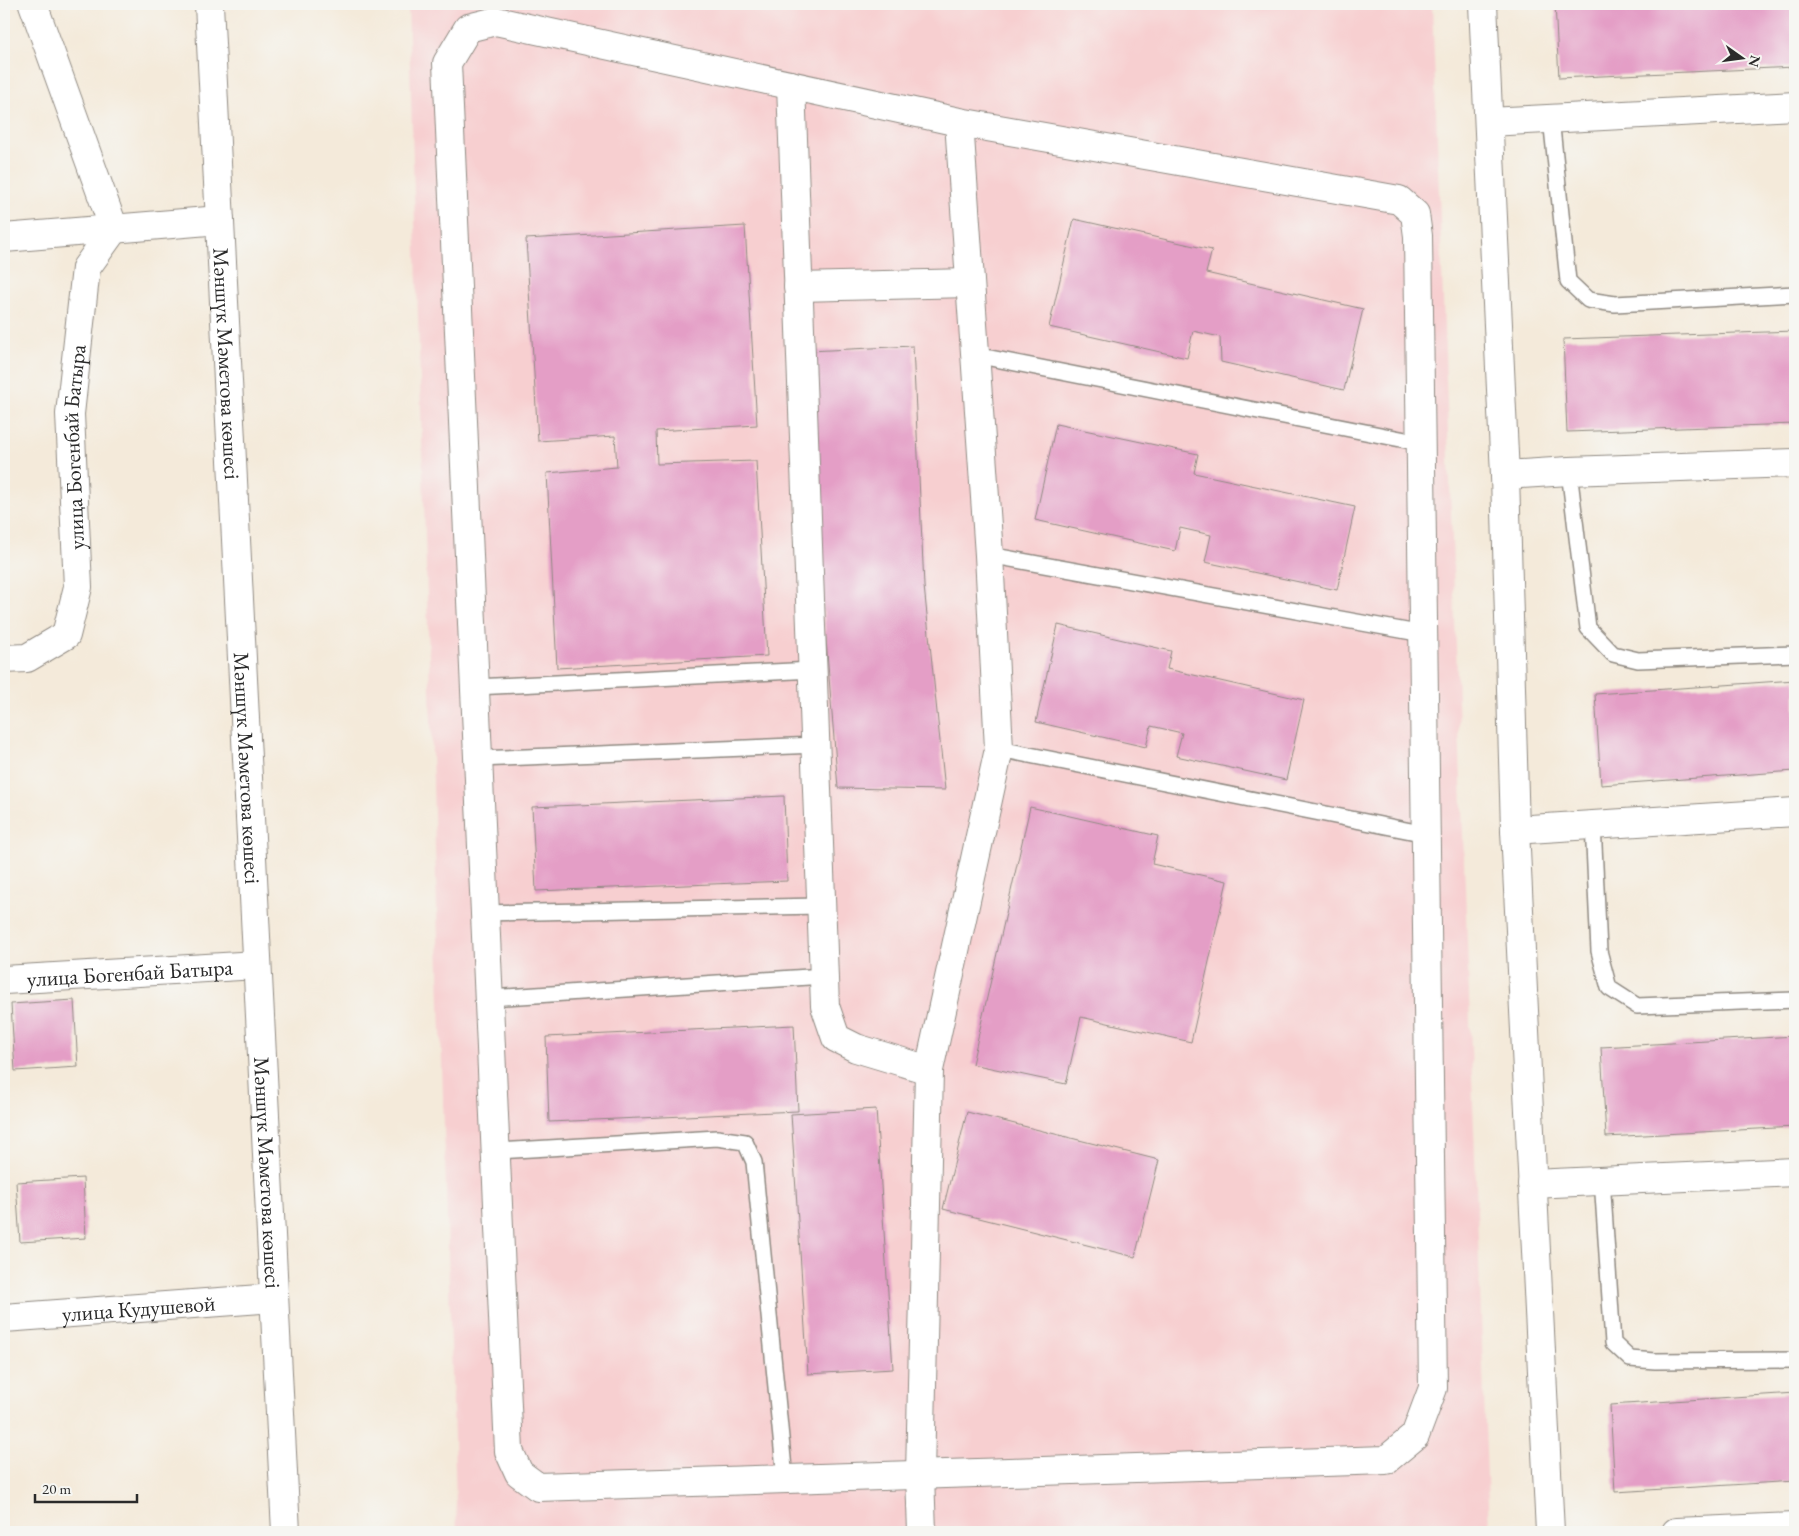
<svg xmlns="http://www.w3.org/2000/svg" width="1799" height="1536" font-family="'EB Garamond',serif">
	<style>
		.built { fill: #f7cfd0 }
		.building { fill: #e49ec6 }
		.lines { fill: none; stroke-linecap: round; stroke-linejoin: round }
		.lane-casing { stroke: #908a82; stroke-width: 18 }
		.street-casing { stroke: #908a82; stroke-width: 30 }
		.lane { stroke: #fff; stroke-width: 15 }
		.street { stroke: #fff; stroke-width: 28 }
		.labels { text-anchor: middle; stroke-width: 4; stroke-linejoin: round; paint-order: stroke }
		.street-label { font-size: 22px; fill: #2b2b2b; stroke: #f6f6f2 }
	</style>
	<rect width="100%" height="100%" fill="#f6f6f2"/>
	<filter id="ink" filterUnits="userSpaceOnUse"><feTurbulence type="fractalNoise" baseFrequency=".02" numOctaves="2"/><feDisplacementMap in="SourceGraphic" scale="10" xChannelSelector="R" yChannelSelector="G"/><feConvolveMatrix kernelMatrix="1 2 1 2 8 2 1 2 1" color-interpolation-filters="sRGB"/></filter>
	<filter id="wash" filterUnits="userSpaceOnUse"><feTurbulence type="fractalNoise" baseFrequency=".0096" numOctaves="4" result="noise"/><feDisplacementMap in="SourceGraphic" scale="20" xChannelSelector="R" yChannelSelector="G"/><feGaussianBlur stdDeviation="1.12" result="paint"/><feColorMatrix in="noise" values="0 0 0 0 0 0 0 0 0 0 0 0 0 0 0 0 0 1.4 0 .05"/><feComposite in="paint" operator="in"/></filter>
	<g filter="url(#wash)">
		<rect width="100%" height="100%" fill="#f4eada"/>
		<!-- built -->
		<path class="built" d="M408 4H1432L1489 1531 457 1532Z"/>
		<g id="blocks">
			<!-- building -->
			<path class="building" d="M1555 4H1792L1795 67 1559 78Z
				M1074 219 1212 250 1206 273 1363 309 1344 390 1221 362 1220 337 1193 331 1187 358 1049 327Z
				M745 226 757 425 656 431 657 464 756 461 767 656 557 668 547 473 617 467 615 436 538 441 526 239Z
				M1795 331V424L1567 432 1563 339Z
				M913 346 924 586 945 790 838 788 819 553 809 351Z
				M1056 424 1198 454 1194 473 1355 507 1337 590 1205 562 1211 535 1180 528 1175 551 1035 520Z
				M1058 625 1171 651 1167 669 1304 700 1286 780 1176 756 1182 733 1151 726 1146 747 1036 722Z
				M1795 680V771L1601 785 1595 694Z
				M784 796 787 881 536 891 532 807Z
				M1030 807 1158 836 1152 864 1227 881 1191 1042 1081 1017 1066 1084 972 1064Z
				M74 1000 78 1067 15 1071 11 1004Z
				M794 1025 798 1111 549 1122 546 1037Z
				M1795 1036V1127L1606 1137 1601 1047Z
				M876 1109 893 1369 808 1374 791 1114Z
				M967 1112 1159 1160 1135 1257 943 1209Z
				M83 1178 86 1238 20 1242 16 1182Z
				M1795 1393V1481L1615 1492 1610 1405Z"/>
		</g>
	</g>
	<g filter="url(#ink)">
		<use href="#blocks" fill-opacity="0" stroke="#908a82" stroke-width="1"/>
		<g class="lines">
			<defs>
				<path id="lane" d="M1551 118 1568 281 1588 300 1615 304 1795 294
					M975 355 1421 443
					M1569 471 1588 628 1613 654 1638 660 1795 654
					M989 555 1423 634
					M475 687 813 670
					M999 749 1426 834
					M478 759 816 745
					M1593 824 1599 951 1609 988 1637 1006 1795 1000
					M485 913 821 906
					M489 998 824 976
					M496 1151 717 1138 745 1142 754 1162 785 1479
					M1602 1179 1613 1343 1630 1359 1655 1361 1795 1360"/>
				<g id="street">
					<path id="s1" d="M209 4 286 1532"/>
					<path d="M1483 4 1505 475 1515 830 1550 1532"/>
					<path d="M496 21 959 122 1399 200 1415 214 1418 236 1433 1388 1415 1436 1386 1460 538 1487 519 1473 509 1451 447 63 468 28Z"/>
					<path d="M791 85 825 1006 836 1038 856 1048 929 1070"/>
					<path d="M1489 122 1795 106"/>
					<path d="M4 238 220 220"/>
					<path d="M798 287 970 283"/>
					<path d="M1505 475 1569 471 1795 463"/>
					<path id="s2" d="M4 659 27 658 66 635 78 587 70 414 86 268 114 229 33 4"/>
					<path d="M1515 830 1795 812"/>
					<path id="s3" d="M4 980 257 965"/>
					<path d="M1532 1184 1795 1172"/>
					<path id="s4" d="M4 1318 274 1298"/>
					<path d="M922 1532 920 1475 929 1070 999 749 989 555 959 122"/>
					<path d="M1676 1532 1795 1527"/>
				</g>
			</defs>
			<!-- lane casing -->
			<use href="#lane" class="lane-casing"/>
			<!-- street casing -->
			<use href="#street" class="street-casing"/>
			<!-- lane -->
			<use href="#lane" class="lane"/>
			<!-- street -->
			<use href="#street" class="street"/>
		</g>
	</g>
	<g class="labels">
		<!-- street labels -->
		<g class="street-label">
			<text dy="8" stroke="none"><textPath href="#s1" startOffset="360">Мәншүк Мәметова көшесі</textPath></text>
			<text dy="8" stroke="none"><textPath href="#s2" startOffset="258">улица Богенбай Батыра</textPath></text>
			<text dy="8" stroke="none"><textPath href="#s1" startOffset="765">Мәншүк Мәметова көшесі</textPath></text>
			<text dy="8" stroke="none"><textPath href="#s3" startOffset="126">улица Богенбай Батыра</textPath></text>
			<text dy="8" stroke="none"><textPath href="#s1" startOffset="1170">Мәншүк Мәметова көшесі</textPath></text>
			<text dy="8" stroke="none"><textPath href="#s4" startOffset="135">улица Кудушевой</textPath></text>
		</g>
	</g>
	<!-- margin -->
	<rect width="1799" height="1536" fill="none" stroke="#f6f6f2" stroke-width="20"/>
	<!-- north arrow -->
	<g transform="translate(1742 58) rotate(104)" stroke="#f6f6f2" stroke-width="4" paint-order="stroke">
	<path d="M0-4L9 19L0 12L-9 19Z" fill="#2b2b2b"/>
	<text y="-8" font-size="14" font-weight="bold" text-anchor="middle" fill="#2b2b2b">N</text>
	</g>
	<!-- scale -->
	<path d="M35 1494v8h102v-8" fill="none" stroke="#2b2b2b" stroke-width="2.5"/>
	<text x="42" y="1494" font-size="15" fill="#2b2b2b" stroke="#f6f6f2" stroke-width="4" paint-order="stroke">20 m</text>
</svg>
